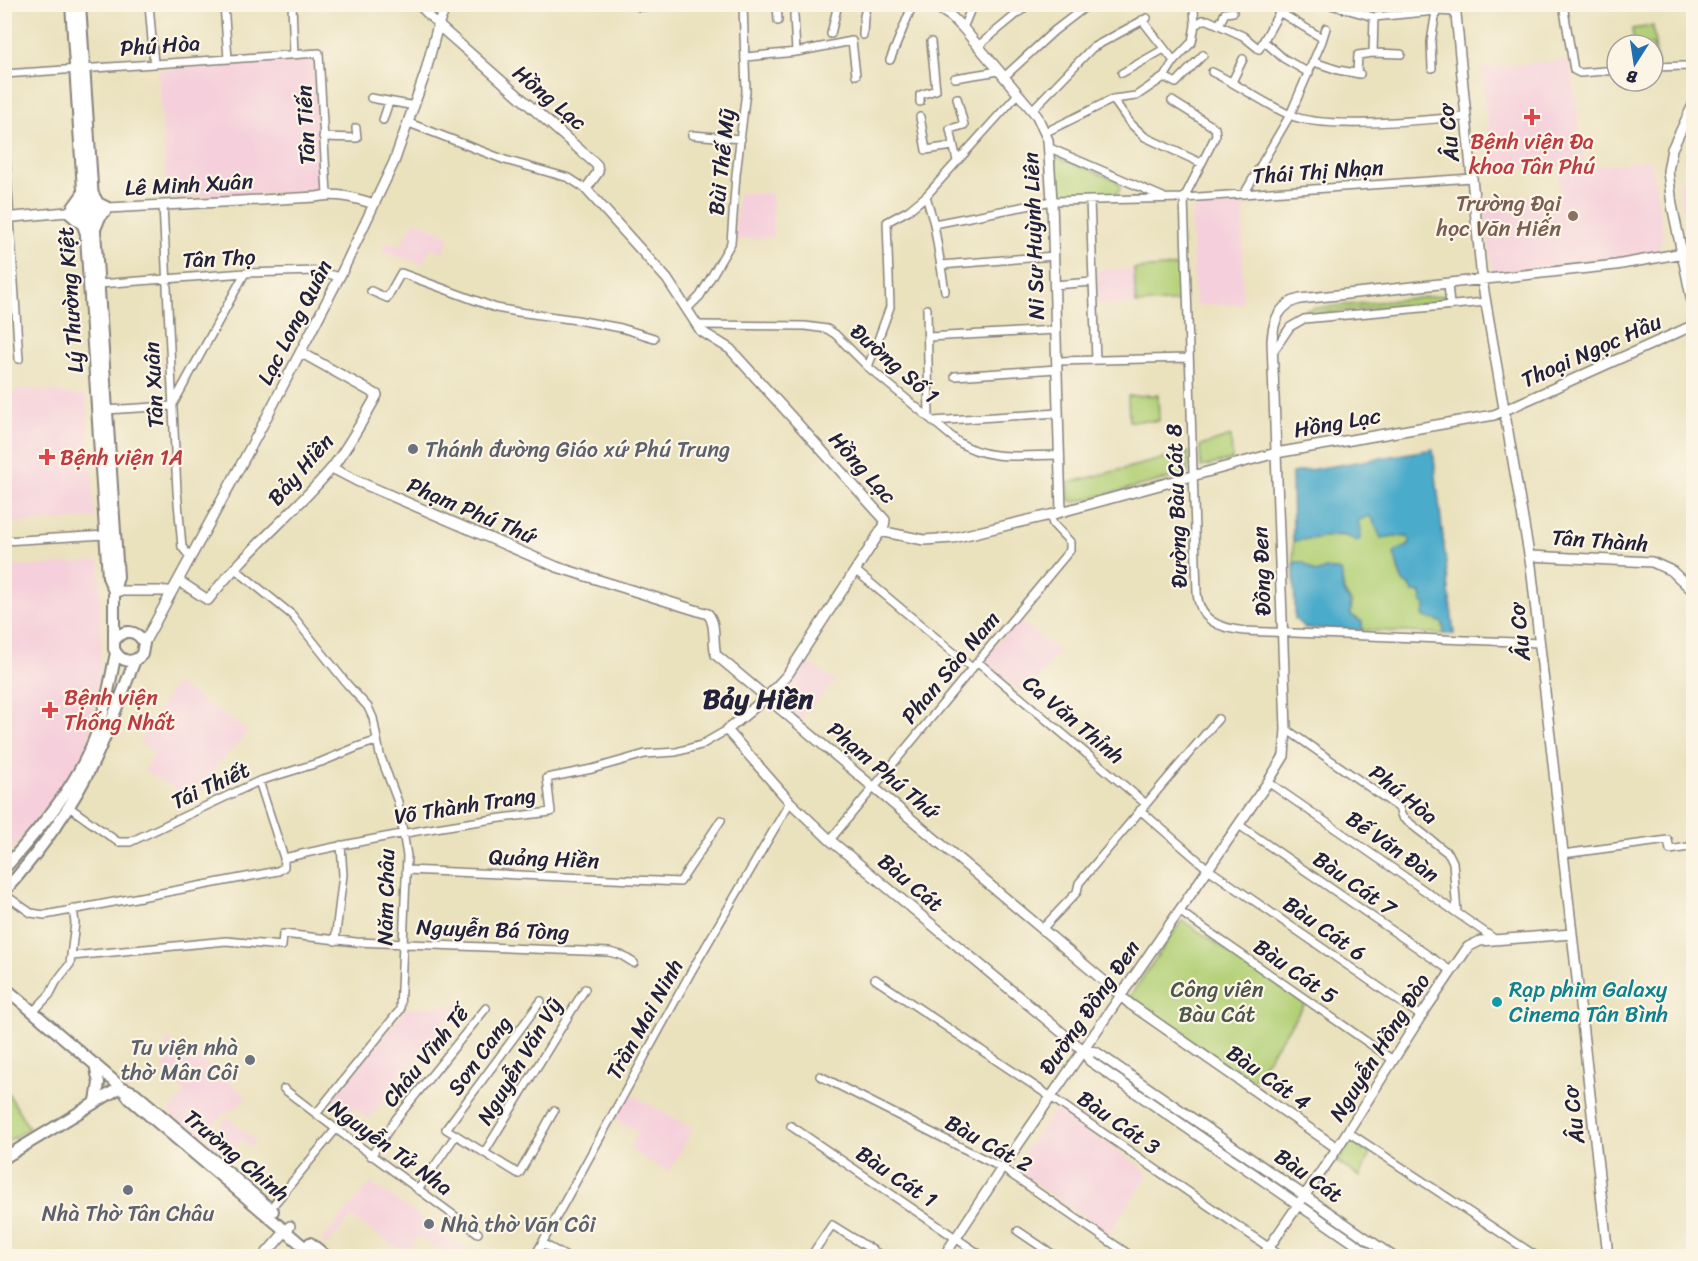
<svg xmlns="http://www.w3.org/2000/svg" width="1698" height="1261" font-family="Sriracha,sans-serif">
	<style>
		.built { fill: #f5cfdb }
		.green { fill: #b2d077; stroke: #6a7959; stroke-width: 1.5 }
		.water { fill: #4cabcb; stroke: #376683; stroke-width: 1.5 }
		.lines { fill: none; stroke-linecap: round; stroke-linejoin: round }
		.street-casing { stroke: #86827c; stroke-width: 10 }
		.secondary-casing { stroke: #86827c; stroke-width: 12 }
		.primary-casing { stroke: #86827c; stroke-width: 14 }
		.street { stroke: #fff; stroke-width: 7 }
		.secondary { stroke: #fff; stroke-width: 9 }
		.primary { stroke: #fff; stroke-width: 10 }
		.health-dot { fill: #e0444e; stroke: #fcf5e5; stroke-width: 2 }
		.education-dot { fill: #8d6e63; stroke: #fcf5e5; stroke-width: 2 }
		.worship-dot { fill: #6b7280; stroke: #fcf5e5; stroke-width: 2 }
		.culture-dot { fill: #0f9aa8; stroke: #fcf5e5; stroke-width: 2 }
		.labels { text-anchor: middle; stroke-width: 4.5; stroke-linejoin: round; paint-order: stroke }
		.street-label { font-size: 22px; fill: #22223b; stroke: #fcf5e5 }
		.health-label { font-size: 22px; fill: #be3a42; stroke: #fcf5e5; text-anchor: start }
		.education-label { font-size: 22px; fill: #785e54; stroke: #fcf5e5; text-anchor: end }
		.worship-label { font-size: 22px; fill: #5b616d; stroke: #fcf5e5; text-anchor: start }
		.park-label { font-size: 22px; fill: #4d564d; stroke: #fcf5e5 }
		.culture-label { font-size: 22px; fill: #0d838f; stroke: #fcf5e5; text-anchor: start }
		.district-label { font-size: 28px; font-weight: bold; fill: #22223b; stroke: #fcf5e5 }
	</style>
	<rect width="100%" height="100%" fill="#fcf5e5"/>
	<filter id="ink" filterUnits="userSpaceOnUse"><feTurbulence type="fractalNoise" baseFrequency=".0167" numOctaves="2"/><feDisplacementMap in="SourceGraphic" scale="12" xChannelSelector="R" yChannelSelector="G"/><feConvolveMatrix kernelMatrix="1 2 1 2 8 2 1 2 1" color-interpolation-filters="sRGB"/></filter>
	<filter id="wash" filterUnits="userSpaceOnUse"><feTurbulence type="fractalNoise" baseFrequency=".008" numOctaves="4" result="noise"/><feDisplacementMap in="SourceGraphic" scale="24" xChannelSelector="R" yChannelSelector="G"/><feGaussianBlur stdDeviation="1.35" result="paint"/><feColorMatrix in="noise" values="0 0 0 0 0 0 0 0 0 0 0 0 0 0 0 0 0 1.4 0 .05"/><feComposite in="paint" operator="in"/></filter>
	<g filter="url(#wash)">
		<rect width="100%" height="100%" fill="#eae1bd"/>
		<!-- built -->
		<path class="built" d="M314 58 321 190 167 199 158 70Z
			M1570 60 1585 166 1491 169 1482 68Z
			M1651 160 1663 235 1661 243 1654 252 1565 264 1497 272 1492 270 1484 197 1561 194 1559 170Z
			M1677 180H1693V277L1687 236Z
			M738 193 772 194 773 237 735 240Z
			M1244 203 1242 304 1195 305 1191 214 1193 210 1197 207Z
			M415 220 450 237 442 253 431 247 422 264 382 252 385 241 400 246Z
			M1134 269 1136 304 1097 305 1095 270Z
			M21 388 86 396 95 518 5 524V396Z
			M100 561 101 657 97 700 88 744 78 764 59 791 5 859V566H34Z
			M1018 619 1059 652 1024 694 983 661Z
			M803 658 835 681 801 720 774 696Z
			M176 683 248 731 218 765 193 801 144 770 155 753 139 742Z
			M460 1004 368 1119 353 1107 347 1115 330 1102 406 1009Z
			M166 1038 191 1063 197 1056 246 1096 235 1109 223 1114 201 1141 169 1112 185 1092 163 1073Z
			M628 1093 693 1129 669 1172 629 1150 638 1132 614 1119Z
			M1060 1111 1147 1172V1177L1109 1234 1017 1171V1163L1052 1112Z
			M227 1117 256 1141 251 1147 241 1139 224 1160 205 1144Z
			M371 1183 470 1251 467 1256H447L418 1236 406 1254 351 1217 326 1246 321 1241Z"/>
		<!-- green -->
		<path class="green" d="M1653 26 1657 63H1653V45H1634L1632 29Z
			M1059 158 1116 180 1120 185 1119 192 1112 195 1058 196 1055 193 1054 164 1055 159Z
			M1182 266 1184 301 1136 304 1134 269Z
			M1448 295V302L1308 314 1297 317 1284 328 1298 313 1307 309Z
			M1158 395 1159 421H1129L1128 396Z
			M1231 436 1232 460 1201 467 1200 446Z
			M1189 452 1188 474 1075 502 1070 500 1068 483Z
			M1369 516 1373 520 1381 538 1394 536 1408 537 1410 542 1408 546 1396 551C1395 558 1399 575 1403 581 1406 585 1416 589 1421 592L1422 601 1426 606 1423 613 1424 617 1439 621 1443 624 1444 634 1362 630V622L1351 615 1352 603 1344 591 1341 571 1326 569 1316 573 1308 566 1296 562 1294 564 1293 541 1295 540C1312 541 1342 530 1355 540L1359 520Z
			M1182 920 1305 1004 1251 1083 1128 999Z
			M5 1088 29 1128 5 1143H4Z
			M1351 1141 1370 1153 1360 1177 1337 1162Z"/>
		<!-- water -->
		<path class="water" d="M1433 449 1454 634H1444L1443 624 1439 621 1424 617 1423 613 1426 606 1422 601 1421 593 1413 592 1410 585 1405 584 1402 580 1394 554 1396 551 1408 546 1410 542 1408 537 1394 536 1381 538 1373 520 1369 516 1359 520 1358 524 1361 527 1360 539 1357 541 1347 536 1339 535 1293 541 1292 473Z
			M1296 562H1303L1316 573 1326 569 1341 571C1344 578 1340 584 1344 591 1350 605 1350 598 1351 615L1362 622V630L1305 628 1295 619 1294 564Z"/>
	</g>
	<g filter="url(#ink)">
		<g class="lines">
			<defs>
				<path id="street" d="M149 4 154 64
					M224 4 228 59
					M292 4 294 55
					M417 4 438 25
					M777 4 778 21
					M1327 4 1374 17 1436 11 1456 12
					M1563 4 1574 70 1580 73 1617 70
					M639 7 672 4
					M1281 13 1322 38
					M794 15 796 52
					M1374 17 1373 53 1401 54
					M1142 20 1174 61
					M1195 25 1203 20H1208L1243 36 1259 49 1284 4
					M1219 25 1225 13 1233 12
					M963 28 973 4
					M831 34 838 4
					M863 35 864 16 867 4
					M1265 42 1283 58 1309 73
					M978 46 1029 4
					M746 57 796 52 852 41 856 75
					M890 60 913 4
					M1314 62 1338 70 1360 74
					M1653 67 1685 66 1694 68
					M1432 68 1431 42 1436 11
					M1212 72C1239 85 1263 103 1290 115 1326 131 1423 119 1466 117
					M1122 73 1164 49
					M1357 73 1358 55 1373 53
					M4 74 319 53 327 194
					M1004 77 1054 31 1089 4
					M1164 77 1176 83 1203 55
					M955 78 999 71
					M1232 82 1243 59
					M371 98 415 106
					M1113 99 1130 123 1145 137 1201 163
					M1172 101 1215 128 1216 135 1184 198 1197 592C1199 621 1219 628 1245 631L1540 643
					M920 102V95L936 90 931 42
					M1032 110 1092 48 1147 18
					M920 117 926 150 953 146
					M383 120 389 102
					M409 123 505 160 569 178 586 189
					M4 128 19 359
					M1046 132 1113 99 1136 96 1164 77 1174 61 1192 42 1195 25 1194 10 1197 4
					M692 135 741 139
					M323 137 357 138 356 128
					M1050 148 1163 197
					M957 161 950 129 964 125 957 98
					M1244 194 1290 115 1322 41 1326 28
					M926 196 934 224 945 291
					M1090 200 1096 360
					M163 205 177 491 182 547 191 558
					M934 224 1052 201 1184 198 1472 178
					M941 265 1054 256
					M99 284 245 273 316 271 340 277
					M1448 284 1450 305
					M1054 285 1092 282
					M371 291 387 298 401 273 496 308 518 312 577 320 621 328 654 338
					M687 309 700 296 731 243 736 175 746 91 743 4
					M927 309 929 418
					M697 325 805 326 827 329 835 334 868 367 957 441C987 462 1025 455 1060 455
					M928 337 1056 330
					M1273 352 1290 327 1304 319 1486 302
					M1057 361 1189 358
					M868 367 890 307 887 222 909 210 926 196 1018 94
					M955 376 1057 369
					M105 410 172 406 245 273
					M933 421 1058 413
					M4 541 105 535
					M234 568 292 615 347 684 368 707 373 718 380 755 398 802 407 856 400 1010 316 1114
					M855 570 972 668
					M978 662 1146 804
					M1286 729 1399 808 1402 817 1449 854 1453 862 1457 913
					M259 781 284 858
					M1268 782 1496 940
					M69 807 118 842H130L259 781 321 762 360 746 376 741
					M1140 810 1208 869 1421 1016
					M1239 825 1451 971
					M830 840 1070 550V542L1053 524 1050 515
					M1563 854 1668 840 1670 850 1694 846
					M406 870 680 882 721 820
					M4 894 31 913 45 915 278 871 284 867V858C372 838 461 822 551 812L547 778 592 769 645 754 676 752 701 745 727 730
					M1179 911 1393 1060
					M1042 929 1077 892 1079 883 1218 719
					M335 941 343 875 341 845
					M72 956 226 941 282 946 283 934 356 942 609 952 621 955 634 963
					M875 979 1051 1097 1281 1256
					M541 1001 446 1129 519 1174 554 1111
					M33 1012 50 994 56 982 70 964 75 923 73 909
					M820 1076 1002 1168 1131 1256
					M284 1089 336 1129 478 1233
					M791 1126 982 1256
					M1348 1132 1536 1256
					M484 1153 585 989
					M371 1156 396 1119 486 1008
					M418 1190 456 1135
					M270 1209 336 1129
					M1018 1231 1055 1256
					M542 1243 565 1256
					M535 1256 691 972 790 802
					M811 1256 832 1225 882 1256"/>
				<path id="secondary" d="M932 4 952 17 963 28 1037 116 1048 140 1052 201 1061 511
					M1455 4 1482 280 1531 566 1608 1256
					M438 25 597 165 598 172 586 189 667 279 701 331 730 349 885 520 884 526 788 674 767 697 727 730 790 802 830 840 1083 1050 1090 1061 1373 1256
					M1694 103 1672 149 1668 171 1672 205 1694 311
					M4 218 108 208 316 197C335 192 356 198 374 204
					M332 468 357 481 557 567 708 614C717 625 712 642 716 655L1110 986 1130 1004 1337 1148
					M880 531 924 540 953 538 1050 515 1276 453 1494 415 1694 325
					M1530 556 1652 562 1672 571 1694 592
					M179 581 208 600C245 552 292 515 331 469 349 446 363 420 377 395L302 353
					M114 591H172
					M144 643 261 428 343 270 394 162 425 74 438 25 447 4
					M1083 1050 1096 1052 1392 1256
					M264 1256 290 1226
					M944 1256 1002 1168 1268 782 1284 756 1286 729 1272 341C1273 321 1279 304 1300 299L1616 265 1683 253
					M1263 1256 1334 1153 1421 1016 1468 947 1480 941 1572 934"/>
				<path id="primary" d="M71 4 108 577 114 591
					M80 4 118 577 114 591V649C120 662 133 665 142 654L144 643C137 630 124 628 115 640
					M93 194 98 203 108 208 100 217 96 227
					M82 195 69 213 83 225 85 231
					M4 869C40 828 77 786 96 735 106 709 110 680 116 653
					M4 892C40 851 72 808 95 759 110 727 122 693 135 660
					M4 987 121 1087 130 1099 151 1117 315 1256
					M95 1064 99 1083 96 1101
					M124 1088 135 1093 273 1211
					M4 1158 121 1087
					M310 1243 326 1256"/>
			</defs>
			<!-- street casing -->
			<use href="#street" class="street-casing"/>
			<!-- secondary casing -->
			<use href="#secondary" class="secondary-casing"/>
			<!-- primary casing -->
			<use href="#primary" class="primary-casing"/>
			<!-- street -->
			<use href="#street" class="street"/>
			<!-- secondary -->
			<use href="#secondary" class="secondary"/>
			<!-- primary -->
			<use href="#primary" class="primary"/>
		</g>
	</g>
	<!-- markers -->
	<g class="health-dot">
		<path d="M1529 108h6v6h6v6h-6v6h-6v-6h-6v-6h6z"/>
		<path d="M44 448h6v6h6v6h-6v6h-6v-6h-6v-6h6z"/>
		<path d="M47 701h6v6h6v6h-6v6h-6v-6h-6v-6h6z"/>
	</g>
	<circle class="education-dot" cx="1573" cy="216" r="6"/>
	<g class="worship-dot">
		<circle cx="413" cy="449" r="6"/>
		<circle cx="250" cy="1060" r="6"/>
		<circle cx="128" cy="1190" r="6"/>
		<circle cx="429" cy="1224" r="6"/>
	</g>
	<circle class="culture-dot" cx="1497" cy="1002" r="6"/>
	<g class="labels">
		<!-- street labels -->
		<g class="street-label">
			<text transform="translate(160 45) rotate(-4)" y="8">Phú Hòa</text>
			<text transform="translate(550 97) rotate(40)" y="8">Hồng Lạc</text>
			<text transform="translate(305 125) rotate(-93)" y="8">Tân Tiến</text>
			<text transform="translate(1448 133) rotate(-96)" y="8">Âu Cơ</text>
			<text transform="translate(721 162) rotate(-84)" y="8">Bùi Thế Mỹ</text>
			<text transform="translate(1318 171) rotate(-4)" y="8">Thái Thị Nhạn</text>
			<text transform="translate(189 184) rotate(-3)" y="8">Lê Minh Xuân</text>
			<text transform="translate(1033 236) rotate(-92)" y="8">Ni Sư Huỳnh Liên</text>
			<text transform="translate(219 258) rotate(-3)" y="8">Tân Thọ</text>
			<text transform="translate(70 300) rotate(-94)" y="8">Lý Thường Kiệt</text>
			<text transform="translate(294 322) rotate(-63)" y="8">Lạc Long Quân</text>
			<text transform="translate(1591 350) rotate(-24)" y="8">Thoại Ngọc Hầu</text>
			<text transform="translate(895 363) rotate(41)" y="8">Đường Số 1</text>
			<text transform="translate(153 385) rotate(-93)" y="8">Tân Xuân</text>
			<text transform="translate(1337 422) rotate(-10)" y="8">Hồng Lạc</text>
			<text transform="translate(863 467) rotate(48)" y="8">Hồng Lạc</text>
			<text transform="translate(300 469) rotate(-49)" y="8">Bảy Hiền</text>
			<text transform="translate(1176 506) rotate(-92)" y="8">Đường Bàu Cát 8</text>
			<text transform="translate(472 510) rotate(23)" y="8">Phạm Phú Thứ</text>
			<text transform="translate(1600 540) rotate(4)" y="8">Tân Thành</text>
			<text transform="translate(1261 571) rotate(-92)" y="8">Đồng Đen</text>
			<text transform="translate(1519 632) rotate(-96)" y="8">Âu Cơ</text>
			<text transform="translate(950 667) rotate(-50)" y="8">Phan Sào Nam</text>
			<text transform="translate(1074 719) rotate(40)" y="8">Ca Văn Thỉnh</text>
			<text transform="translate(884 770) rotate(40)" y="8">Phạm Phú Thứ</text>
			<text transform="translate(210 785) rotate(-25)" y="8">Tái Thiết</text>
			<text transform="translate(1404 794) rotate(39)" y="8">Phú Hòa</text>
			<text transform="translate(465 805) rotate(-9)" y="8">Võ Thành Trang</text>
			<text transform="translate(1393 846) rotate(35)" y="8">Bế Văn Đàn</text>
			<text transform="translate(544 858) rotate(2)" y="8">Quảng Hiền</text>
			<text transform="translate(911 882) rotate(40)" y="8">Bàu Cát</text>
			<text transform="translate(1355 883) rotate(35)" y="8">Bàu Cát 7</text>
			<text transform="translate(385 897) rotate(-89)" y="8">Năm Châu</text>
			<text transform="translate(1325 928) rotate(35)" y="8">Bàu Cát 6</text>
			<text transform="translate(493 929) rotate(2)" y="8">Nguyễn Bá Tòng</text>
			<text transform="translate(1296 971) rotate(35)" y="8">Bàu Cát 5</text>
			<text transform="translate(1089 1007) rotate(-55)" y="8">Đường Đồng Đen</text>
			<text transform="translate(644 1019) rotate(-61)" y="8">Trần Mai Ninh</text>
			<text transform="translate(1379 1047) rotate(-58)" y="8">Nguyễn Hồng Đào</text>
			<text transform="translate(479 1055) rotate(-54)" y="8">Sơn Cang</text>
			<text transform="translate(425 1056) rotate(-51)" y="8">Châu Vĩnh Tế</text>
			<text transform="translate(519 1061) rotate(-59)" y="8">Nguyễn Văn Vỹ</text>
			<text transform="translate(1269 1077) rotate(35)" y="8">Bàu Cát 4</text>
			<text transform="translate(1573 1115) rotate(-97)" y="8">Âu Cơ</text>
			<text transform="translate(1119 1122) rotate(35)" y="8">Bàu Cát 3</text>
			<text transform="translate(989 1143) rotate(29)" y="8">Bàu Cát 2</text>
			<text transform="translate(391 1147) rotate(36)" y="8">Nguyễn Tử Nha</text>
			<text transform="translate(237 1155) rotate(40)" y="8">Trường Chinh</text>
			<text transform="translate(1309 1175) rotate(35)" y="8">Bàu Cát</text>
			<text transform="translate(897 1176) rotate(34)" y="8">Bàu Cát 1</text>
		</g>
		<!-- health labels -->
		<g class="health-label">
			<text x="1532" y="149" text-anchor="middle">Bệnh viện Đa<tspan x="1532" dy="25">khoa Tân Phú</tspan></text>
			<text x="60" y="465">Bệnh viện 1A</text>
			<text x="64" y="705">Bệnh viện<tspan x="64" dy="25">Thống Nhất</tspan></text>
		</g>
		<!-- education labels -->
		<g class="education-label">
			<text x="1561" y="211">Trường Đại<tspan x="1561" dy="25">học Văn Hiến</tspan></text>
		</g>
		<!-- worship labels -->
		<g class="worship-label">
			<text x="425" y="457">Thánh đường Giáo xứ Phú Trung</text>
			<text x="238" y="1055" text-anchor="end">Tu viện nhà<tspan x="238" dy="25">thờ Mân Côi</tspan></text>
			<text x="128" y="1221" text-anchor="middle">Nhà Thờ Tân Châu</text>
			<text x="441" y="1232">Nhà thờ Văn Côi</text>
		</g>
		<!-- park labels -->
		<g class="park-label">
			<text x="1217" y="997">Công viên<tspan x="1217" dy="25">Bàu Cát</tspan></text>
		</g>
		<!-- culture labels -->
		<g class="culture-label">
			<text x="1509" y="997">Rạp phim Galaxy<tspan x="1509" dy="25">Cinema Tân Bình</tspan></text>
		</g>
		<!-- district labels -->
		<g class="district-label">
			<text x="758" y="708">Bảy Hiền</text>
		</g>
	</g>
	<!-- margin -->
	<rect width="1698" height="1261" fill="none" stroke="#fcf5e5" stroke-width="24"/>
	<!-- north arrow -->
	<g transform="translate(1635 63) rotate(192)"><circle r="28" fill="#fcf5e5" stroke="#a5a1a1" stroke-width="1.5"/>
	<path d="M0-4.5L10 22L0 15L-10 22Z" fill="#1f6fb2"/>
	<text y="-9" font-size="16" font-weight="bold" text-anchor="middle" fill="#22223b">B</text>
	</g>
</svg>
